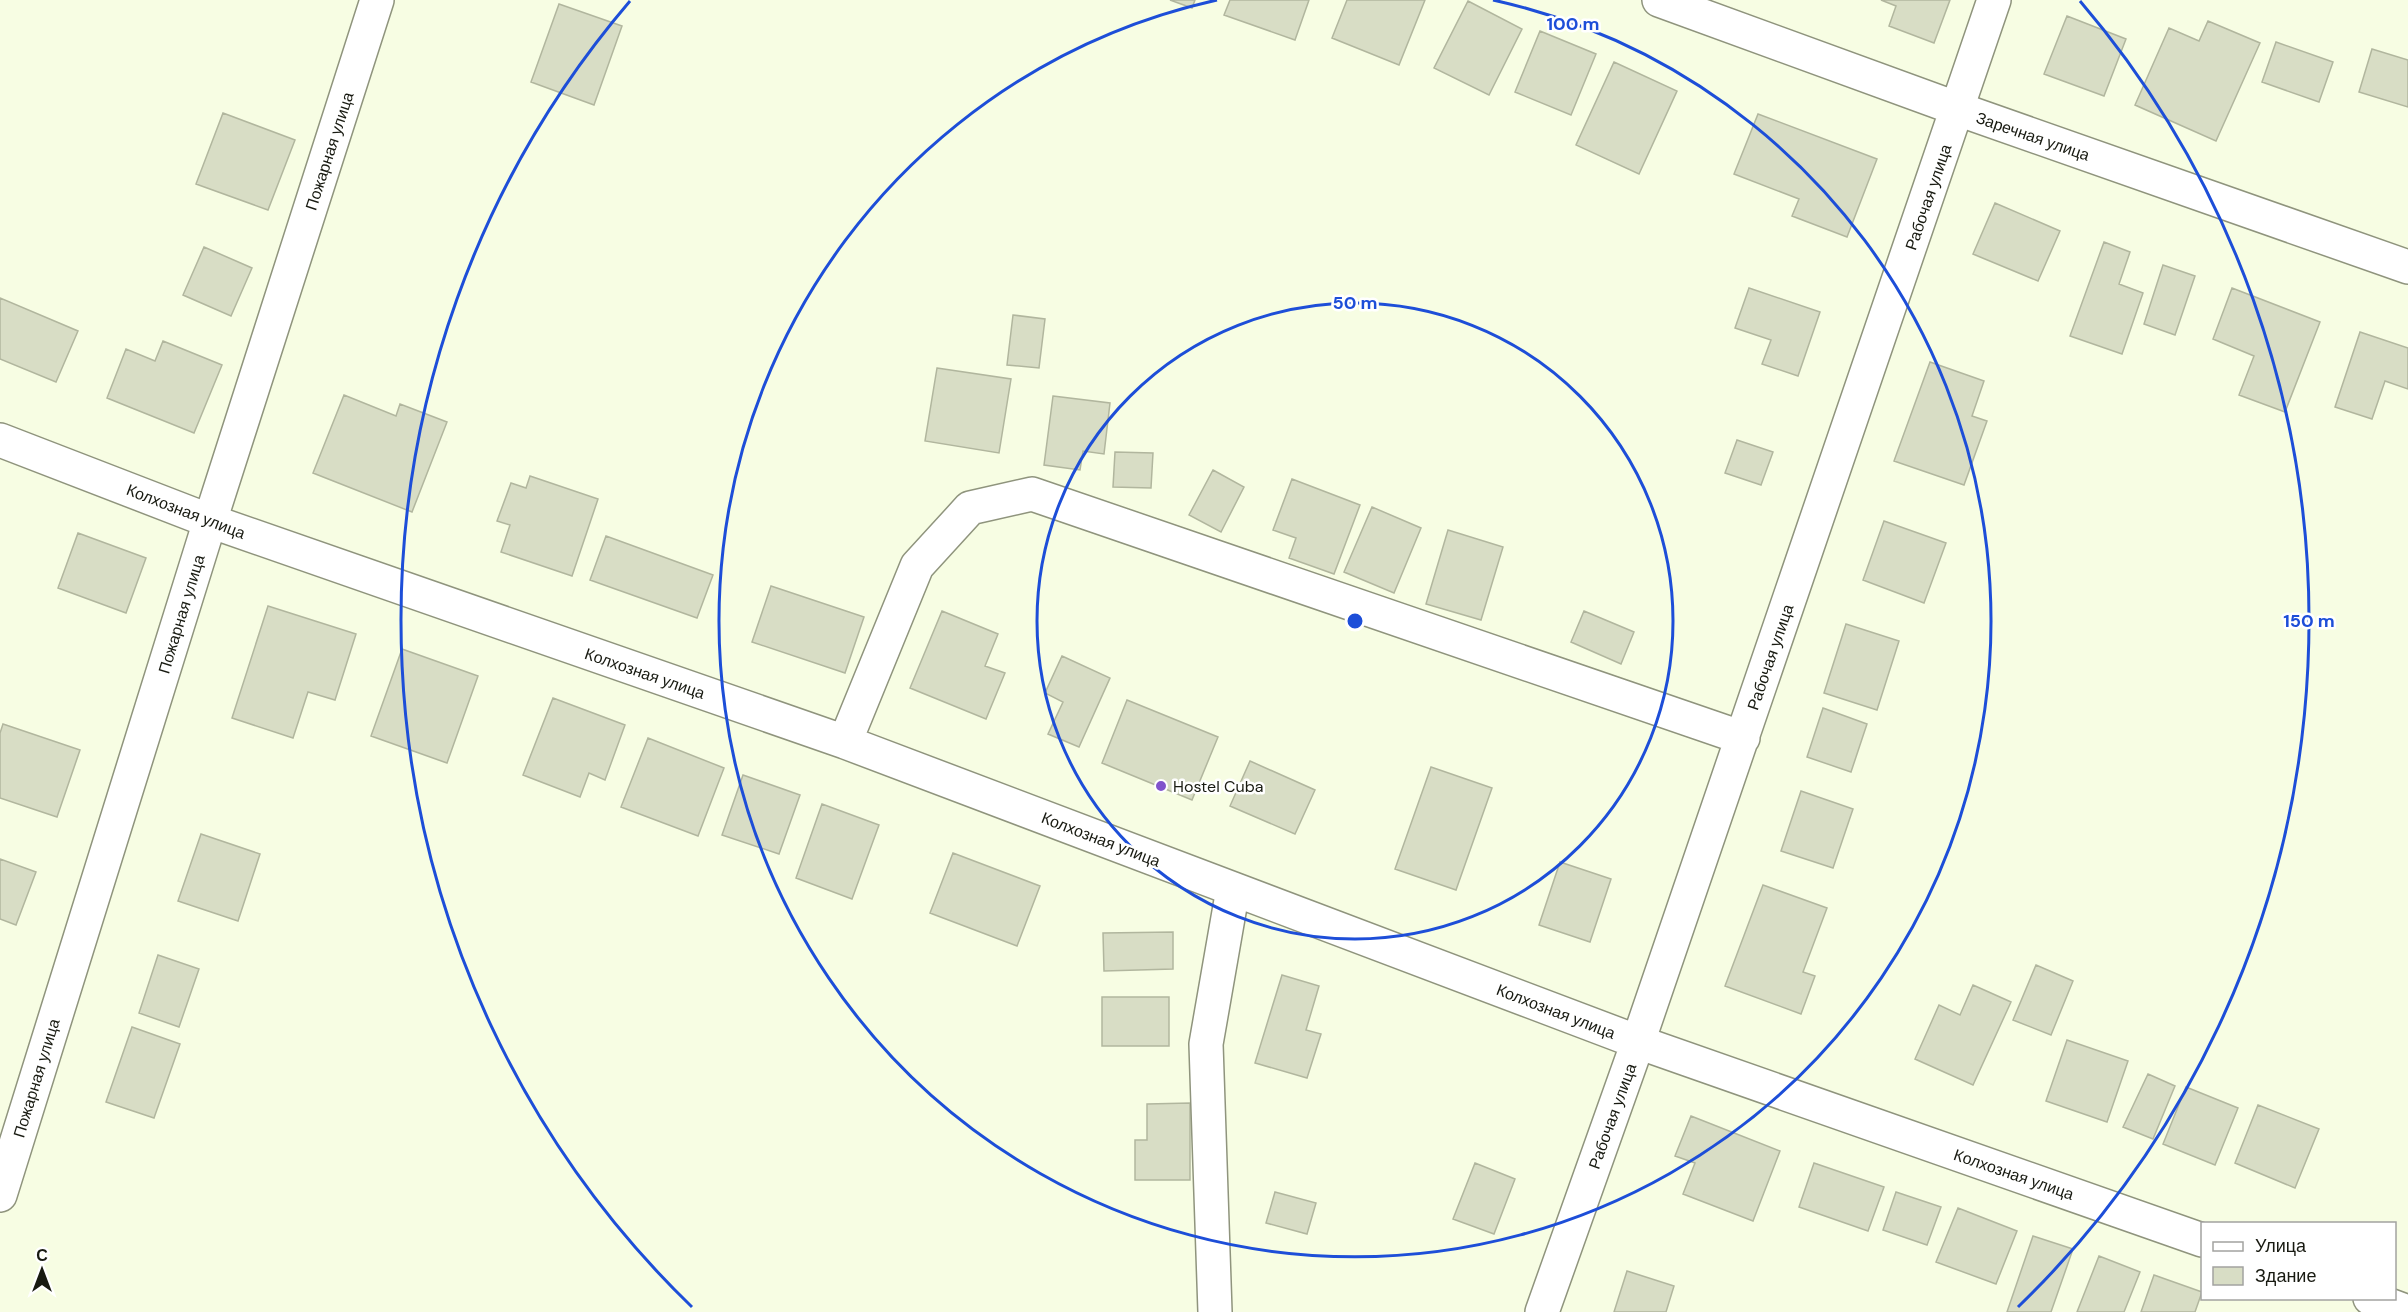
<svg xmlns="http://www.w3.org/2000/svg" width="2408" height="1312" font-family="'DM Sans',sans-serif">
	<style>
		.building { fill: #d8ddc5; stroke: #b1b69e; stroke-width: 1.5 }
		.lines { fill: none; stroke-linecap: round; stroke-linejoin: round }
		.minor-casing { stroke: #8f947d; stroke-width: 36 }
		.minor { stroke: #fff; stroke-width: 33 }
		.ring { fill: none; stroke: #1d4ed8; stroke-width: 3 }
		.poi-dot { fill: #8053cc; stroke: #fff; stroke-width: 2 }
		.labels { text-anchor: middle; stroke-width: 5; stroke-linejoin: round; paint-order: stroke }
		.street-label { font-size: 16px; fill: #181a11; stroke: #fff }
		.poi-label { font-size: 16px; fill: #181a11; stroke: #fff; text-anchor: start }
		.centre { fill: #1d4ed8; stroke: #fff; stroke-width: 3 }
		.ring-label { font-size: 18px; text-anchor: middle; font-weight: bold; fill: #1d4ed8; stroke: #fff; stroke-width: 5; stroke-linejoin: round; paint-order: stroke }
	</style>
	<rect width="100%" height="100%" fill="#f7fde3"/>
	<!-- building -->
	<path class="building" d="M1170 0H1195L1192 8Z
		M1230 0H1309L1295 40 1224 15Z
		M1347 0H1425L1399 65 1332 38Z
		M1881 0H1950L1934 43 1889 26 1896 6Z
		M1468 1 1522 29 1489 95 1434 68Z
		M559 4 622 26 594 105 531 82Z
		M2067 16 2126 39 2104 96 2044 74Z
		M2208 21 2260 43 2216 141 2135 105 2169 28 2199 41Z
		M1540 31 1596 54 1571 115 1515 92Z
		M2276 42 2333 62 2319 102 2262 82Z
		M2372 49 2408 60V107L2359 92Z
		M1614 62 1677 91 1639 174 1576 145Z
		M223 113 295 140 268 210 196 184Z
		M1758 114 1877 159 1847 237 1792 216 1799 199 1734 174Z
		M1995 203 2060 231 2038 281 1973 254Z
		M2104 242 2130 252 2119 284 2143 293 2122 354 2070 336Z
		M204 247 252 268 231 316 183 295Z
		M2163 265 2195 276 2175 335 2144 324Z
		M1749 288 1820 312 1798 376 1762 364 1771 340 1735 328Z
		M2232 288 2320 322 2285 412 2239 395 2254 356 2213 339Z
		M0 298 78 331 56 382 0 359Z
		M1013 315 1045 319 1039 368 1007 365Z
		M2360 332 2408 348V389L2385 381 2372 419 2335 407Z
		M163 341 222 365 194 433 107 398 126 349 155 361Z
		M1930 362 1984 381 1972 416 1987 421 1964 485 1894 461Z
		M937 368 1011 379 999 453 925 441Z
		M344 395 396 416 400 404 447 422 412 512 313 473Z
		M1053 396 1110 403 1104 454 1083 451 1080 470 1044 465Z
		M1737 440 1773 452 1761 485 1725 473Z
		M1115 452 1153 453 1151 488 1113 487Z
		M1213 470 1244 487 1221 532 1189 515Z
		M530 476 598 499 572 576 501 552 510 525 497 521 511 483 526 488Z
		M1292 479 1360 505 1334 574 1289 558 1296 538 1273 530Z
		M1372 507 1421 528 1394 593 1344 572Z
		M1884 521 1946 543 1924 603 1863 580Z
		M1448 530 1503 547 1481 620 1426 604Z
		M78 533 146 558 126 613 58 588Z
		M606 536 713 575 697 618 590 580Z
		M771 586 864 617 845 673 752 642Z
		M268 606 356 634 335 700 308 692 293 738 232 718Z
		M942 611 998 634 985 666 1005 673 986 719 910 688Z
		M1584 611 1634 632 1621 664 1571 642Z
		M1846 624 1899 641 1877 710 1824 693Z
		M402 649 478 676 447 763 371 736Z
		M1062 656 1110 678 1079 747 1048 734 1063 702 1045 693Z
		M553 698 625 725 605 780 589 773 580 797 523 775Z
		M1127 700 1218 737 1192 800 1102 763Z
		M1823 708 1867 724 1851 772 1807 757Z
		M3 724 80 750 57 817 0 798V733Z
		M648 738 724 768 698 836 621 807Z
		M1250 761 1315 790 1295 834 1230 806Z
		M1431 767 1492 788 1456 890 1395 869Z
		M743 775 800 795 779 854 722 835Z
		M1801 791 1853 809 1833 868 1781 851Z
		M822 804 879 825 852 899 796 878Z
		M201 834 260 854 238 921 178 901Z
		M953 853 1040 886 1017 946 930 913Z
		M0 859 36 872 16 925 0 919Z
		M1560 862 1611 879 1590 942 1539 925Z
		M1763 885 1827 908 1803 972 1815 976 1801 1014 1725 986Z
		M1173 932V969L1104 971 1103 933Z
		M158 955 199 969 179 1027 139 1013Z
		M2036 965 2073 981 2051 1035 2013 1020Z
		M1282 975 1319 986 1306 1030 1321 1034 1307 1078 1255 1063Z
		M1973 985 2011 1002 1973 1085 1915 1059 1939 1005 1960 1015Z
		M1102 997H1169V1046H1102Z
		M132 1027 180 1044 154 1118 106 1102Z
		M2067 1040 2128 1061 2107 1122 2046 1101Z
		M2148 1074 2175 1086 2153 1139 2123 1127Z
		M2186 1087 2238 1108 2215 1165 2163 1144Z
		M1190 1103V1180H1135V1140H1147V1104Z
		M2258 1105 2319 1129 2295 1188 2235 1163Z
		M1691 1116 1780 1151 1753 1221 1683 1194 1695 1163 1675 1156Z
		M1475 1163 1515 1179 1494 1234 1453 1219Z
		M1814 1163 1884 1187 1868 1231 1799 1207Z
		M1275 1192 1316 1203 1307 1234 1266 1223Z
		M1896 1192 1941 1207 1927 1245 1883 1230Z
		M1958 1208 2017 1231 1996 1284 1936 1262Z
		M2033 1236 2073 1249 2051 1312H2007Z
		M2099 1256 2140 1272 2124 1312H2077Z
		M1627 1271 1674 1286 1666 1312H1614Z
		M2154 1275 2202 1292 2195 1312H2141Z"/>
	<g class="lines">
		<defs>
			<path id="minor" d="M1659 0 1958 109 2408 267
				M0 440 210 521 845 742 1638 1042 2202 1240
				M845 742 917 566 970 508 1032 494 1743 738
				M0 1195 210 521 377 0
				M2370 1298 2408 1312
				M1215 1312 1206 1044 1233 889
				M1542 1312 1638 1042 1994 0"/>
		</defs>
		<!-- minor casing -->
		<use href="#minor" class="minor-casing"/>
		<!-- minor -->
		<use href="#minor" class="minor"/>
	</g>
	<!-- distance rings -->
	<g class="ring">
		<circle cx="1355" cy="621" r="318"/>
		<path d="M1493 0A636 636 0 1 1 1217 0"/>
		<path d="M692 1307A954 954 0 0 1 630 1M2080 1A954 954 0 0 1 2018 1307"/>
	</g>
	<!-- markers -->
	<circle class="poi-dot" cx="1161" cy="786" r="6"/>
	<g class="labels">
		<!-- street labels -->
		<g class="street-label">
			<text transform="translate(2033 136) rotate(19)" y="6">Заречная улица</text>
			<text transform="translate(329 151) rotate(-72)" y="6">Пожарная улица</text>
			<text transform="translate(1928 197) rotate(-71)" y="6">Рабочая улица</text>
			<text transform="translate(186 511) rotate(21)" y="6">Колхозная улица</text>
			<text transform="translate(181 614) rotate(-73)" y="6">Пожарная улица</text>
			<text transform="translate(1770 657) rotate(-71)" y="6">Рабочая улица</text>
			<text transform="translate(645 673) rotate(19)" y="6">Колхозная улица</text>
			<text transform="translate(1101 839) rotate(21)" y="6">Колхозная улица</text>
			<text transform="translate(1556 1011) rotate(21)" y="6">Колхозная улица</text>
			<text transform="translate(36 1078) rotate(-73)" y="6">Пожарная улица</text>
			<text transform="translate(1612 1116) rotate(-70)" y="6">Рабочая улица</text>
			<text transform="translate(2014 1174) rotate(19)" y="6">Колхозная улица</text>
		</g>
		<!-- poi labels -->
		<g class="poi-label">
			<text x="1173" y="792">Hostel Cuba</text>
		</g>
	</g>
	<circle cx="1355" cy="621" r="9" class="centre"/>
	<g class="ring-label">
		<text x="1573" y="30">100 m</text>
		<text x="1355" y="309">50 m</text>
		<text x="2309" y="627">150 m</text>
	</g>
	<!-- legend -->
	<rect x="2201" y="1222" width="195" height="78" fill="#ffffff" stroke="#a3a3a0" stroke-width="1.5"/>
	<rect x="2213" y="1242" width="30" height="9" fill="#ffffff" stroke="#a3a3a0" stroke-width="1.5"/>
	<text x="2255" y="1252" font-size="18" fill="#181a11">Улица</text>
	<rect x="2213" y="1267" width="30" height="18" fill="#d8ddc5" stroke="#a3a3a0" stroke-width="1.5"/>
	<text x="2255" y="1282" font-size="18" fill="#181a11">Здание</text>
	<!-- north arrow -->
	<g transform="translate(42 1270)" stroke="#ffffff" stroke-width="4.5" paint-order="stroke">
	<path d="M0-4.5L10 22L0 15L-10 22Z" fill="#181a11"/>
	<text y="-9" font-size="16" font-weight="bold" text-anchor="middle" fill="#181a11">С</text>
	</g>
</svg>
